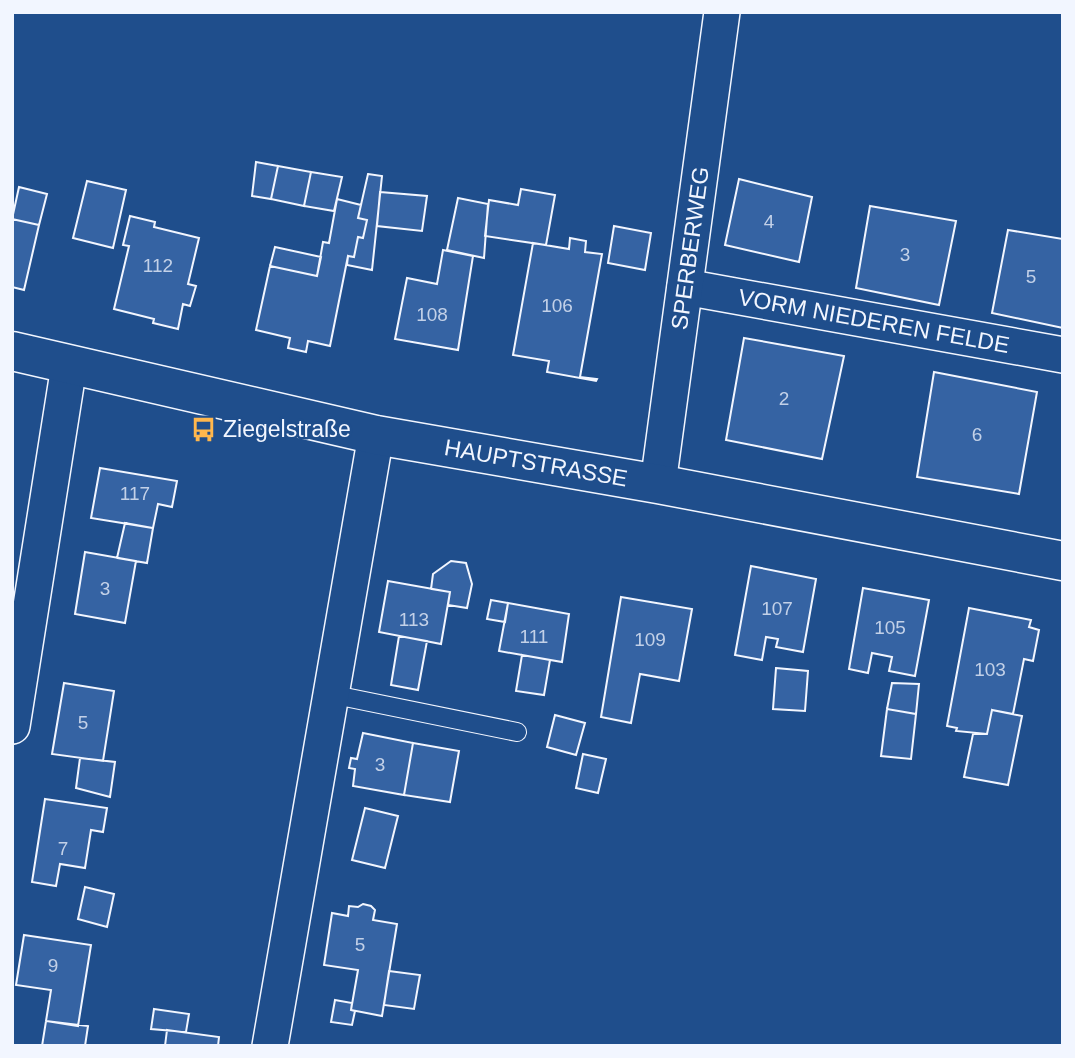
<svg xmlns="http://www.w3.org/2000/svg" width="1075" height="1058" font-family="Helvetica,sans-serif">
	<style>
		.building { fill: #3563a3; stroke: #f2f6ff; stroke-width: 2 }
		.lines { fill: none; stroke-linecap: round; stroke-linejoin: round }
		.service-casing { stroke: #f2f6ff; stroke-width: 20 }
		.minor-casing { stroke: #f2f6ff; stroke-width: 38 }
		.secondary-casing { stroke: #f2f6ff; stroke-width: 41 }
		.service { stroke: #1f4e8c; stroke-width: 18 }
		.minor { stroke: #1f4e8c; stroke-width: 35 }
		.secondary { stroke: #1f4e8c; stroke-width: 38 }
		.labels { text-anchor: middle; stroke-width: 5; stroke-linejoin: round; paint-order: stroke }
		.number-label { font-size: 19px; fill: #c3d1e8 }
		.street-label { font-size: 23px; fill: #f2f6ff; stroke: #1f4e8c }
		.poi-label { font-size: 23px; fill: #f2f6ff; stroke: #1f4e8c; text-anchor: start }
	</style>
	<rect width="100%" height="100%" fill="#1f4e8c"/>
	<!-- building -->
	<path class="building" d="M256 162 278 166 271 199 252 196Z
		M278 166 311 172 304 206 271 199Z
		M311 172 342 177 334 211 304 206Z
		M368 174 382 176 372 270 347 265 348 256 354 257 358 237 363 238 367 220 358 218Z
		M739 179 812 197 799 262 725 245Z
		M87 181 126 190 113 248 73 238Z
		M19 187 47 194 39 225 12 219Z
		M521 189 555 195 546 245 485 236 489 200 518 205Z
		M380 192 427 196 422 231 377 226Z
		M458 198 488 204 484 258 447 250Z
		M337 199 361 205 358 218 367 220 363 238 358 237 354 257 348 256 330 346 308 341 306 352 288 348 290 338 256 330 270 266 317 276 323 242 329 243Z
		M870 206 956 221 939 305 856 288Z
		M130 216 155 222 154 227 199 238 188 284 196 286 190 306 183 304 178 329 153 323 154 319 114 309 129 246 123 245Z
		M12 219 39 225 24 290 12 287Z
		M614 226 651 233 645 270 608 263Z
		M1008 230 1063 239V328L992 313Z
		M570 238 586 241 585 252 602 254 580 377 597 379 596 381 547 372 549 361 513 355 533 243 569 249Z
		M275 247 321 257 317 276 270 266Z
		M443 250 473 256 458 350 395 339 407 278 437 284Z
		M744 338 844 356 822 459 726 440Z
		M934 372 1037 392 1019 494 917 477Z
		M100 468 177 481 172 507 158 504 153 528 91 518Z
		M125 523 153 528 147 563 117 558Z
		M85 552 136 561 125 623 75 614Z
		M451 561 466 563 472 584 467 608 448 605 450 592 431 589 433 574Z
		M751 566 816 579 803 652 776 647 778 639 766 637 762 660 735 655Z
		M388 581 450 592 441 644 379 632Z
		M863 588 929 600 915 676 889 671 892 657 872 653 868 673 849 669Z
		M621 597 692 609 679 681 640 674 631 723 601 717Z
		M491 600 508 603 505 622 487 619Z
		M508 603 569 614 562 662 499 651Z
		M969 608 1031 620 1029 627 1039 630 1033 661 1024 659 1013 714 992 710 987 734 956 731 957 728 947 726Z
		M399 636 427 641 418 690 391 685Z
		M522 655 550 660 544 695 516 691Z
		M776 668 808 671 805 711 773 709Z
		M64 683 114 691 103 761 52 754Z
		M892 683 919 684 916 714 887 709Z
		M887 709 916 714 911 759 881 756Z
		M992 710 1022 716 1008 785 964 777 973 734H987Z
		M555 715 585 723 576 755 547 747Z
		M363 733 413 743 404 795 353 786 355 769 349 768 351 758 357 759Z
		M413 743 459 751 450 802 404 795Z
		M583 754 606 759 598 793 576 788Z
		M80 758 115 762 110 797 76 788Z
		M45 799 107 808 103 832 91 830 85 868 60 864 56 886 32 882Z
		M365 808 398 816 385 868 352 860Z
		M85 887 114 894 107 927 78 919Z
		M363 904 371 906 375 910 373 920 397 924 382 1016 351 1010 358 970 324 965 332 913 348 916 349 906 358 907Z
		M24 935 91 945 78 1026 46 1021 51 990 16 985Z
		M389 971 420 975 414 1009 384 1005Z
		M335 1000 352 1003 351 1010 355 1011 352 1025 331 1022Z
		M154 1009 189 1014 186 1032 151 1029Z
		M46 1021 88 1026 85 1046H42Z
		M167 1030 219 1037 218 1046H165Z"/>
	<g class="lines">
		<defs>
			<path id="service" d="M330 694 517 732"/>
			<g id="minor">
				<path id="s1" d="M685 287 1063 355"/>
				<path id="s2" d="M658 484 722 12"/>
				<path d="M12 726 69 366"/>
				<path d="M270 1046 376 435"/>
			</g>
			<g id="secondary">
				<path id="s3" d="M12 351 376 435 658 484 1063 561"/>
			</g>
		</defs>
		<!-- service casing -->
		<use href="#service" class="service-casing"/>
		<!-- minor casing -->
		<use href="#minor" class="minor-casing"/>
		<!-- secondary casing -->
		<use href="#secondary" class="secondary-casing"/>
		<!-- service -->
		<use href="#service" class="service"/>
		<!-- minor -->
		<use href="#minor" class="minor"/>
		<!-- secondary -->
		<use href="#secondary" class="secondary"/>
	</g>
	<!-- icons -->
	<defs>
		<symbol id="bus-bare" viewBox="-9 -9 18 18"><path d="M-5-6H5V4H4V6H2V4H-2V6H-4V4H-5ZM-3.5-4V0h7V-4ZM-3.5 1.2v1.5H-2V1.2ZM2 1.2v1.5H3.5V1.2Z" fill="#ffb74d" stroke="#1f4e8c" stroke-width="2.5" paint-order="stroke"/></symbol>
	</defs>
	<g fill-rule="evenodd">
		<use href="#bus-bare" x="186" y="412" width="35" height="35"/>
	</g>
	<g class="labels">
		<!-- number labels -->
		<g class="number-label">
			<text x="769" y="228">4</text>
			<text x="905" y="261">3</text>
			<text x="158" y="272">112</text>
			<text x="1031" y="283">5</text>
			<text x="557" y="312">106</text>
			<text x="432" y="321">108</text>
			<text x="784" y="405">2</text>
			<text x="977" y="441">6</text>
			<text x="135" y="500">117</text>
			<text x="105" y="595">3</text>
			<text x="777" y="615">107</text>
			<text x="414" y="626">113</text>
			<text x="890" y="634">105</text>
			<text x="534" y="643">111</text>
			<text x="650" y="646">109</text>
			<text x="990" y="676">103</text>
			<text x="83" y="729">5</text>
			<text x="380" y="771">3</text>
			<text x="63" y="855">7</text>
			<text x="360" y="951">5</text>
			<text x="53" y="972">9</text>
		</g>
		<!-- street labels -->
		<g class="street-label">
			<text dy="8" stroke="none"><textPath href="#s2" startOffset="238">SPERBERWEG</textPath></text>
			<text dy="8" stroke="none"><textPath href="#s1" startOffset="192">VORM NIEDEREN FELDE</textPath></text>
			<text dy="8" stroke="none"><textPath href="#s3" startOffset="536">HAUPTSTRASSE</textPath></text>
		</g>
		<!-- poi labels -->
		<g class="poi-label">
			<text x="223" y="437">Ziegelstraße</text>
		</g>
	</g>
	<!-- border -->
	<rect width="1075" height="1058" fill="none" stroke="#f2f6ff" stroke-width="28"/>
</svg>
